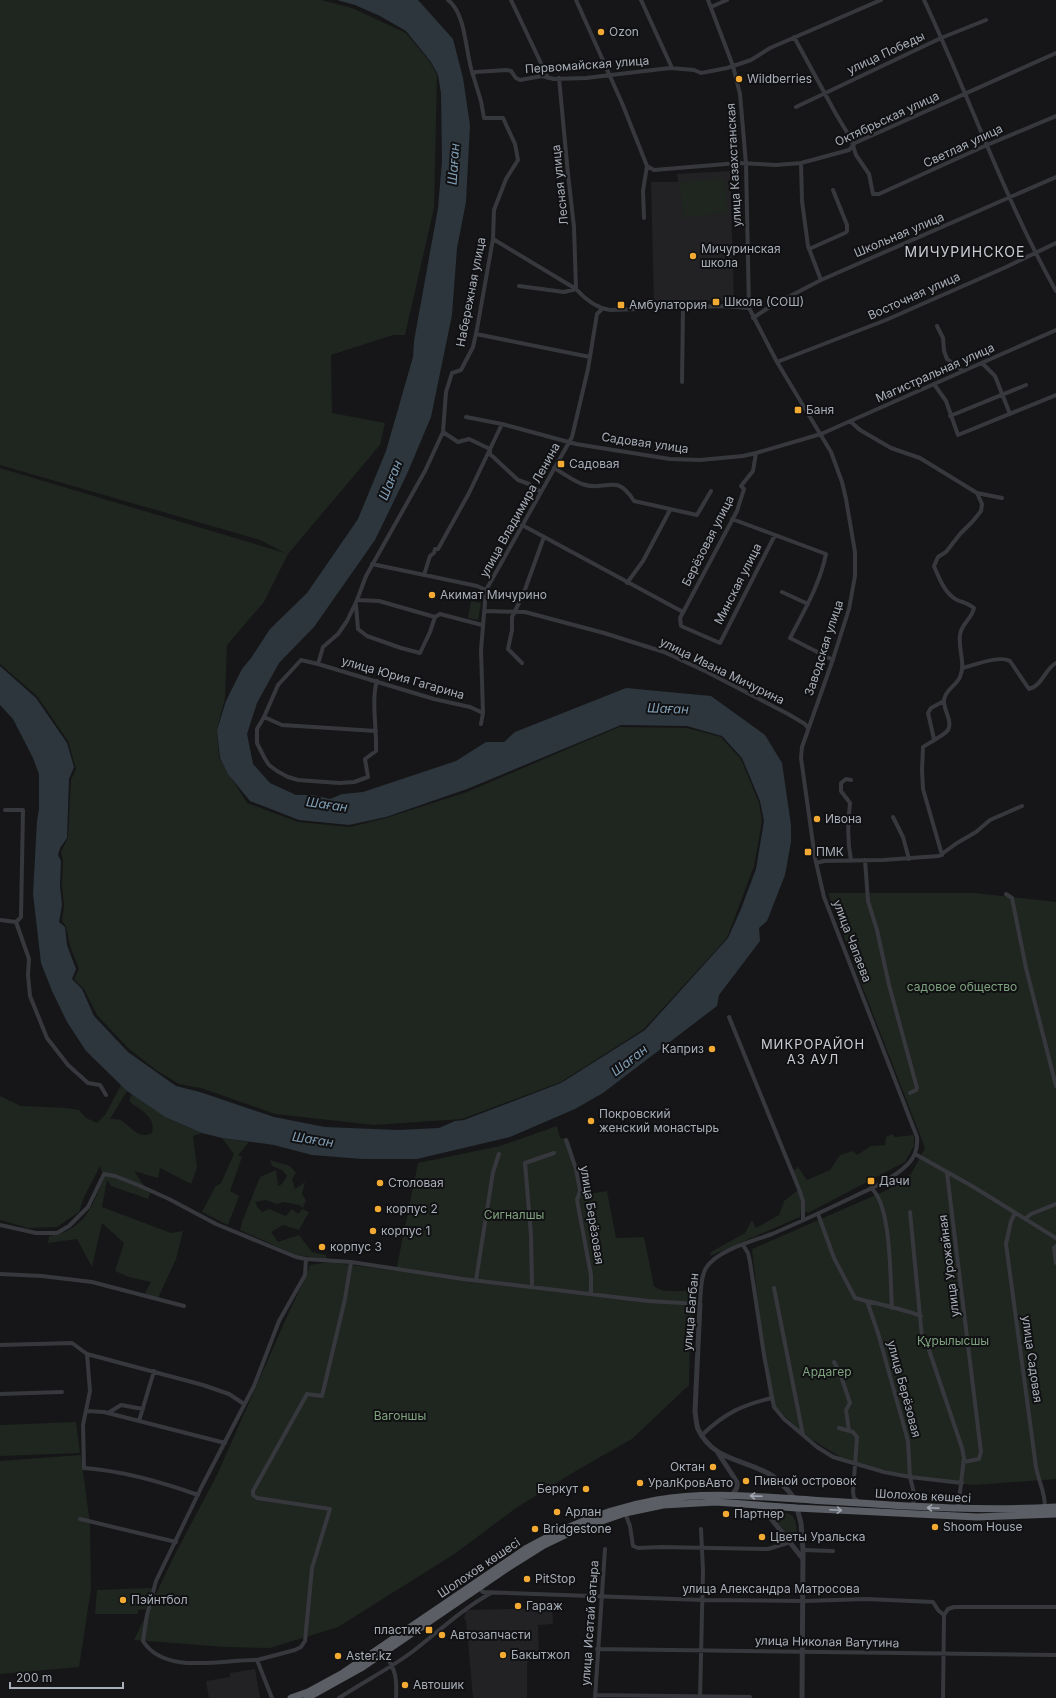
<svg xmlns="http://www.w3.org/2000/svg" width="1056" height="1698" font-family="Inter,sans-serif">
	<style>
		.built { fill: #222225 }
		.green { fill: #1e261f }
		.water { fill: #2c363c }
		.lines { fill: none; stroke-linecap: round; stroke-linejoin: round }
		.minor { stroke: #37383d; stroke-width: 4 }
		.tertiary { stroke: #37383d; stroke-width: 5 }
		.trunk { stroke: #5b5e65; stroke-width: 7 }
		.oneway { stroke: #a0a6b0 }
		.poi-dot { fill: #f3aa33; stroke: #111113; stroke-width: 1.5 }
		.labels { text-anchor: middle; stroke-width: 4; stroke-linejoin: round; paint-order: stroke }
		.poi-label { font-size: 12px; fill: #a8aeb8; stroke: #111113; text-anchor: start }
		.street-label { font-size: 12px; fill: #a8aeb8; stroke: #111113 }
		.park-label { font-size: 12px; fill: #7fa37f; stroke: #111113 }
		.water-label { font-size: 13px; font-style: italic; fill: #7f9db3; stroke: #111113 }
		.neighbourhood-label { font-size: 13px; letter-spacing: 1px; fill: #c9ccd4; stroke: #111113 }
		.quarter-label { font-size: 14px; letter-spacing: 1px; fill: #c9ccd4; stroke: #111113 }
	</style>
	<rect width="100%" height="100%" fill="#161618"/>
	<!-- built -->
	<path class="built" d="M730 171 734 300 654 304 651 182H678L677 174Z
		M552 1608 553 1624 538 1625 539 1653 527 1663V1698H473L466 1620 464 1619 466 1610Z
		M255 1669 260 1698H209L206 1681 230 1677V1673Z"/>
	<!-- green -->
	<path class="green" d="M0 0H321L352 8 406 33 430 62 437 75 434 208 405 335H393L331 355 332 413 385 423 380 445 288 554 264 602 227 645 225 698 217 729 219 758 247 803 298 822 350 827 386 818 467 792 619 727 687 728 721 737 741 759 759 803 762 821 754 866 727 938 644 1029 561 1082 462 1119 374 1125 275 1114 201 1088 179 1084 156 1070 129 1049 97 1015 84 989 74 979 79 969 70 946 66 927 62 921 64 905 62 886 63 862 61 852 68 837 71 780 76 769 68 741 37 696 0 664V468L285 553 260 540 0 465Z
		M724 178 728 212 683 218 680 182Z
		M471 601 481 603 478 620 468 618Z
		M828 893H974L1056 902V1479L973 1485 918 1478 845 1460 803 1434 769 1400 752 1249 887 1190 911 1174 925 1148 861 983Z
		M121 1085 127 1091 110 1119C114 1119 119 1119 122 1121 133 1128 138 1140 152 1133 156 1116 141 1111 129 1101L132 1094 165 1117 202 1133 193 1136 197 1168 191 1184 160 1168 158 1178 134 1171 150 1194 148 1199 111 1186 107 1180 102 1207 171 1233 183 1231 176 1259 158 1298 145 1295 147 1289 151 1282 129 1277 115 1271 124 1243 102 1223 92 1267 77 1239 48 1243 49 1236C84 1231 92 1207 104 1178L100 1166 84 1197 79 1212 57 1227 28 1228 0 1220V1096L21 1106 66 1108 79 1110 86 1118 97 1123 105 1115Z
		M557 1126 560 1138 569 1140 577 1168 582 1195 607 1191 616 1238 644 1237 654 1286C662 1294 682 1290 694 1291L695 1309 690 1326 689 1385 632 1439 579 1469 516 1508 456 1553 338 1627 270 1648 225 1647 134 1640 173 1558 217 1475 289 1312 303 1283 310 1265 329 1262 396 1271 418 1163 500 1146Z
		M892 1134 895 1137 914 1135V1146L905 1162 808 1213 801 1209 800 1217 710 1256 711 1252 745 1233 752 1220 756 1228 779 1215 784 1201 801 1188 793 1171 798 1167 807 1180 830 1170 840 1155 853 1151 857 1155 871 1146 885 1145 886 1137Z
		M222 1138 249 1142 238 1155 242 1157 230 1191 239 1196 228 1225 202 1212 215 1187 221 1183 234 1154Z
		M270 1160 290 1166 296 1173 292 1179 295 1189 305 1182 302 1194 306 1200 303 1208 299 1205 284 1202 277 1204 265 1200 255 1202 258 1208 262 1212 269 1209 286 1216 292 1209 298 1214 302 1209 309 1212 299 1230 283 1225 271 1232 278 1242 299 1235 312 1252 326 1255 327 1259 296 1255 240 1230 242 1222 260 1177 276 1170 278 1186 282 1184 287 1176 282 1170 272 1166Z
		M76 1422 80 1453 0 1456V1425Z
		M81 1455 90 1525 91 1589 79 1667 0 1674V1461Z
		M770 1510C799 1514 795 1515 798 1542L794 1543 770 1514Z
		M152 1588 146 1609 138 1610V1614H95L97 1590Z"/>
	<!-- water -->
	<path class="water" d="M337 0H418L453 39 463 78 470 125 466 202 457 248 452 315 431 417 407 474 375 540 314 627 279 663 257 703 247 734 253 764 270 783 296 795H313L330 799 342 794 363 792 456 761 486 742H504L515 732 626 688 711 696 765 735 782 763 791 825V842L785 875 767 921 759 928 760 941 719 995 717 1006 603 1093 575 1109 510 1137 417 1159H362L312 1155 274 1145 222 1138 202 1133 165 1117 127 1091 86 1051 67 1022 52 991 41 963 33 894 37 821 39 809V774L33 758 13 719 0 705V666L36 698 67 743 74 767 69 779 67 838 60 848 58 855 61 861 60 886 62 905 59 922 65 927 67 945 76 969 72 979 82 989 94 1016 128 1052 176 1086 200 1092 274 1117 325 1127 398 1130 439 1128 455 1121 464 1120 561 1083 645 1030 728 938 741 909 756 869 764 821 760 801 742 758 722 736 687 726 621 725 467 789 386 817 349 825 299 820 250 801 228 774 220 758 217 730 226 701 242 669 251 658 270 629 307 593 358 519 386 451 413 357 414 341 438 208 442 161 441 93 438 75 431 62 406 31 380 16 355 5Z"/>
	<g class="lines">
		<!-- minor -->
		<path class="minor" d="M448 0C467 15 465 53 473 75
			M511 0 548 78
			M576 0 622 103 647 166 643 191 644 218
			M641 0 672 68
			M924 0C969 96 1004 198 1056 291
			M711 7 727 0
			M794 37 836 114 851 139 856 155 869 174 873 194H879L987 145 1056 116
			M796 107 941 38 986 20
			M801 163 802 201 808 246 821 280
			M647 166 654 170 738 163 776 165 801 163 849 150 855 143 1056 53
			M493 239 576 289C585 299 597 308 610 310L724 306 749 308
			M809 249 845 233 847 231V225L833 190
			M519 286 564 292 576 289 574 227 568 174 559 78
			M753 318 771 306 821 280 1056 177
			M937 326 943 338 944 351 947 359 963 371
			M476 334 590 357
			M777 362 886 320 1004 268 1056 243
			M982 363 995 376 1010 414
			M682 382 683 308
			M934 384 946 401 958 435 1056 395
			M950 416 1026 385
			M466 417 502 424 576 444 670 459 700 460 743 456 756 453 821 434 1056 330
			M850 421 860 430 891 448 920 458 977 493 1002 498
			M443 432 458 442 469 439 490 449V454L518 480 529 484 541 492
			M756 453 753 471 741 486 744 489 737 511 680 618 681 626 720 643 775 535
			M554 468C563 473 572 480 582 484 607 493 615 471 634 501L697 515 711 491
			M732 519 826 554C820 584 804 611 790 638L833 660
			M522 525 683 612
			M372 564 477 586 486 590
			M424 575 430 556 434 553 435 549H438L469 493 502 424
			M627 583 643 561 670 510
			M782 592 808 604
			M357 600 379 601 435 617 440 614 482 625
			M356 605 358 629 367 636 401 648 420 653 430 632 435 617
			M484 611 525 612 604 633 664 652 707 672 788 714 805 724 808 728
			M522 663 508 649 512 630V617L523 595 544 537
			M318 664 434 699 470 707 483 713
			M963 668C974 665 1000 655 1010 661L1029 689C1042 686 1045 669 1056 663
			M377 681C371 699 377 730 376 751L365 759 368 777 354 782 339 783 298 780 288 777 277 771 269 765 264 757 257 743V729L264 717 278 685 301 660 318 664 323 647 338 634 347 621 357 600 366 576 425 471 443 432 446 392 452 373 461 370 473 347 477 329 493 239 494 210 506 179 518 160 515 144 503 118H484L481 101 473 75 475 72 507 70 511 71 516 78 520 80 542 76 554 79 586 78 670 68 694 70 701 73 727 68 751 60 770 48 881 0
			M264 717 282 725 376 731
			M481 724 483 713 481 650 486 590 572 437 588 369 597 314 602 309
			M934 739 928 713 931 708 944 701
			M851 780 846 779 841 783V791L850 803C848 823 847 840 851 860
			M893 817 903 837 909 859
			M942 855 923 789 922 770 923 747C929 743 946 734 948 730 953 720 943 710 944 700 945 690 956 686 960 677 966 663 958 650 960 635 961 624 972 619 974 608 968 603 964 603 957 600 945 594 939 578 934 566L938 557 946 552 960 534 973 521 981 511 982 504 977 493
			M865 860 868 901 877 930 889 985 917 1088 916 1090 910 1093
			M816 863 824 861 883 860 939 856 957 843 976 832 990 820 1022 806
			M1006 894 1012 898 1026 968 1056 1086
			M0 920 16 922 21 917 23 810H5
			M16 922 29 959 28 975 30 996 47 1038 68 1065 88 1083 100 1085 106 1095
			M729 1017 799 1189 803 1201V1220
			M566 1140 576 1169 580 1191 577 1200 591 1275V1294
			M915 1154 972 1186 1056 1238
			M947 1173 981 1452 979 1459 963 1462
			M871 1188C892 1205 890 1281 892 1308
			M910 1212 922 1337 927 1344 962 1448 964 1458 958 1509
			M1015 1213 1011 1221 1006 1244 1036 1467C1039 1483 1045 1491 1045 1508
			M818 1214 834 1258 855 1298C877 1304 900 1308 921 1316
			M1025 1219 1031 1214 1056 1204
			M0 1225 36 1233H57L69 1226 88 1207 104 1174 115 1176 138 1185 169 1199 216 1224 296 1257 306 1259 351 1262 463 1279 648 1301 700 1304C701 1293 700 1278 706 1268 717 1250 753 1241 772 1234 800 1222 826 1210 853 1197 872 1188 893 1179 908 1164 915 1157 918 1148 917 1137L824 897 815 858 801 758 802 747 832 662 849 609 855 576V552L846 499 842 482 831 452 777 362 749 308 746 164 740 94 733 66 708 0
			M743 1245 748 1253 750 1262 764 1355 774 1407 784 1419 817 1447 833 1457 884 1472 910 1477 962 1483
			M1056 1246 1054 1248 1056 1263
			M0 1274 42 1276 92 1282 184 1306
			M476 1280 493 1172 499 1154
			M532 1286 531 1235 525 1163 554 1153
			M774 1288 803 1435
			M867 1301 878 1333 908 1441 910 1477 914 1493 913 1507
			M0 1345 72 1343 87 1354 203 1385 229 1394 244 1404
			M87 1354 90 1391 83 1425 84 1468C123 1471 162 1482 198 1495
			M834 1362 841 1376 850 1403 846 1410 849 1431
			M0 1394 62 1392
			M87 1411 104 1412 225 1443
			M108 1413 121 1405 143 1409
			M139 1421 154 1371
			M839 1428 853 1432 857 1437 853 1492 854 1498 859 1502
			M702 1435C725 1413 742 1405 772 1398
			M625 1513 630 1526 633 1546 638 1548 661 1547 768 1549 791 1542
			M80 1519 176 1542
			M803 1550 833 1551
			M479 1588 483 1592 702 1600 804 1601 867 1599 933 1602 938 1610 944 1615
			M944 1615 948 1609 954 1607H1056
			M597 1649 1056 1655
			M384 1653C396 1670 397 1678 396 1698
			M257 1660 295 1650 301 1647 305 1641 312 1568 330 1509 257 1498 253 1495V1491L307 1394 322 1396 345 1299 351 1262
			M595 1695 750 1697
			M272 1698 257 1660C224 1659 165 1676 143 1641L147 1615 156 1581 202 1486 254 1386 279 1321 305 1275 306 1259
			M339 1698C363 1682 389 1669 412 1652 438 1632 462 1609 491 1593
			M595 1698 605 1549
			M700 1698 703 1571 701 1529
			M943 1698 944 1615"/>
		<!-- tertiary -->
		<path class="tertiary" d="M700 1304 695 1411C696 1417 696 1424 698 1429 713 1461 745 1459 771 1475 781 1481 788 1490 795 1499
			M718 1453 737 1482C738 1489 735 1491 731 1496
			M757 1505 769 1516 803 1559
			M797 1508 801 1523 803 1550 802 1698"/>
		<!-- trunk -->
		<path class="trunk" d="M291 1698 308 1692 343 1673 527 1548C568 1525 611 1508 657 1500 708 1491 760 1497 811 1500 893 1505 974 1512 1056 1507
			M307 1698 361 1668 509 1567 544 1545 573 1531 625 1513 663 1505 716 1502 797 1508 977 1517 1056 1514"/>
	</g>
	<!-- one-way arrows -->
	<defs><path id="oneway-shaft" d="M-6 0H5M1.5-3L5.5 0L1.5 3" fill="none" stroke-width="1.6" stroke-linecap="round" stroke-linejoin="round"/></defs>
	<g class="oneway">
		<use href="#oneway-shaft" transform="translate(756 1496) rotate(-178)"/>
		<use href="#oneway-shaft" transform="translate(933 1508) rotate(-177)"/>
		<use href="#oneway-shaft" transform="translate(836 1510) rotate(3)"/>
	</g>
	<!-- markers -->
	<g class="poi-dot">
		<circle cx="601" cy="32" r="4"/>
		<circle cx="739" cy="79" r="4"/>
		<circle cx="693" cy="256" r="4"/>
		<rect x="712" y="298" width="8" height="8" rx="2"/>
		<rect x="617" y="301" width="8" height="8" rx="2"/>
		<rect x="794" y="406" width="8" height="8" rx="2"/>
		<rect x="557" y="460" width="8" height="8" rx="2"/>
		<circle cx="432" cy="595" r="4"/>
		<circle cx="817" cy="819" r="4"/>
		<rect x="804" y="848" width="8" height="8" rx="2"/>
		<circle cx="712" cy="1049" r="4"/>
		<circle cx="591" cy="1121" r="4"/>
		<rect x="867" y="1177" width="8" height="8" rx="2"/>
		<circle cx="380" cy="1183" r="4"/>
		<circle cx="378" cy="1209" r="4"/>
		<circle cx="373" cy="1231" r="4"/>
		<circle cx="322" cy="1247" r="4"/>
		<circle cx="713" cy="1467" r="4"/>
		<circle cx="746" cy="1481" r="4"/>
		<circle cx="640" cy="1483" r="4"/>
		<circle cx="586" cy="1489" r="4"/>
		<circle cx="557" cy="1512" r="4"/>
		<circle cx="726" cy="1514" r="4"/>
		<circle cx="935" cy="1527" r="4"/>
		<circle cx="535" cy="1529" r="4"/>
		<circle cx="762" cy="1537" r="4"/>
		<circle cx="527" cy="1579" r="4"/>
		<circle cx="123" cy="1600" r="4"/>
		<circle cx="518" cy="1606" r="4"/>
		<rect x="425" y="1626" width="8" height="8" rx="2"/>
		<circle cx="442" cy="1635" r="4"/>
		<circle cx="503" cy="1655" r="4"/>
		<circle cx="338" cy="1656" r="4"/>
		<circle cx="405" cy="1685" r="4"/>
	</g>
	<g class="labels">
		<!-- poi labels -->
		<g class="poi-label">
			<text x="609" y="36">Ozon</text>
			<text x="747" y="83">Wildberries</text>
			<text x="701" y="253">Мичуринская<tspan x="701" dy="14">школа</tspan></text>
			<text x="724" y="306">Школа (СОШ)</text>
			<text x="629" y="309">Амбулатория</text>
			<text x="806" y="414">Баня</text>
			<text x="569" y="468">Садовая</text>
			<text x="440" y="599">Акимат Мичурино</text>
			<text x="825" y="823">Ивона</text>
			<text x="816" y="856">ПМК</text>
			<text x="704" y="1053" text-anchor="end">Каприз</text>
			<text x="599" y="1118">Покровский<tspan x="599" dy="14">женский монастырь</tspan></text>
			<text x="879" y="1185">Дачи</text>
			<text x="388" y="1187">Столовая</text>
			<text x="386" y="1213">корпус 2</text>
			<text x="381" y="1235">корпус 1</text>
			<text x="330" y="1251">корпус 3</text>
			<text x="705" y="1471" text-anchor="end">Октан</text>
			<text x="754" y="1485">Пивной островок</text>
			<text x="648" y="1487">УралКровАвто</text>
			<text x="578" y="1493" text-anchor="end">Беркут</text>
			<text x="565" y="1516">Арлан</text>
			<text x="734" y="1518">Партнер</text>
			<text x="943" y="1531">Shoom House</text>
			<text x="543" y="1533">Bridgestone</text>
			<text x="770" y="1541">Цветы Уральска</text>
			<text x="535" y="1583">PitStop</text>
			<text x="131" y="1604">Пэйнтбол</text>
			<text x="526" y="1610">Гараж</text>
			<text x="421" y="1634" text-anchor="end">пластик</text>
			<text x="450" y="1639">Автозапчасти</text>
			<text x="511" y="1659">Бакытжол</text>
			<text x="346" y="1660">Aster.kz</text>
			<text x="413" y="1689">Автошик</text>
		</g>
		<!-- street labels -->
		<g class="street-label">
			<text transform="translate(886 53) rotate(-25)" y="4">улица Победы</text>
			<text transform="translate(587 65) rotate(-4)" y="4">Первомайская улица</text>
			<text transform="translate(887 119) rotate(-25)" y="4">Октябрьская улица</text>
			<text transform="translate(963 146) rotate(-25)" y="4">Светлая улица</text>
			<text transform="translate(734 165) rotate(-93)" y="4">улица Казахстанская</text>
			<text transform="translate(560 185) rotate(-96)" y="4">Лесная улица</text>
			<text transform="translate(899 235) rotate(-23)" y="4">Школьная улица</text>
			<text transform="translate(471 292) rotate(-79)" y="4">Набережная улица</text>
			<text transform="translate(914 296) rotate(-24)" y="4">Восточная улица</text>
			<text transform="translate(935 373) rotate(-24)" y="4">Магистральная улица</text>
			<text transform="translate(645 443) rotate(8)" y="4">Садовая улица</text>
			<text transform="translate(520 510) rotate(-61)" y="4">улица Владимира Ленина</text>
			<text transform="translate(708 541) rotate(-63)" y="4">Берёзовая улица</text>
			<text transform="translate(738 584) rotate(-63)" y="4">Минская улица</text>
			<text transform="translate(824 648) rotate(-72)" y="4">Заводская улица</text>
			<text transform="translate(722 671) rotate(26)" y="4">улица Ивана Мичурина</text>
			<text transform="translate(403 678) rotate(16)" y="4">улица Юрия Гагарина</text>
			<text transform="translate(852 941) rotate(69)" y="4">улица Чапаева</text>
			<text transform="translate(592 1215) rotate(81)" y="4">улица Берёзовая</text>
			<text transform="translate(949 1266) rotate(-97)" y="4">улица Урожайная</text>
			<text transform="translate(691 1312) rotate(-85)" y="4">улица Багбан</text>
			<text transform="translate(1032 1359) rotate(82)" y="4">улица Садовая</text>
			<text transform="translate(904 1389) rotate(75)" y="4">улица Берёзовая</text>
			<text transform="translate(923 1496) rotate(3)" y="4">Шолохов көшесі</text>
			<text transform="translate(479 1568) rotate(-34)" y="4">Шолохов көшесі</text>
			<text x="771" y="1593">улица Александра Матросова</text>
			<text transform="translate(590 1623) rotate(-86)" y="4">улица Исатай батыра</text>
			<text transform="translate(827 1642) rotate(1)" y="4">улица Николая Ватутина</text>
		</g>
		<!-- park labels -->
		<g class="park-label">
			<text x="962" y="991">садовое общество</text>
			<text x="514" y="1219">Сигналшы</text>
			<text x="953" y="1345">Құрылысшы</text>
			<text x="827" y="1376">Ардагер</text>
			<text x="400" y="1420">Вагоншы</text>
		</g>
		<!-- water labels -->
		<g class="water-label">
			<text transform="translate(453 164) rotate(-86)" y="5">Шаған</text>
			<text transform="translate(390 480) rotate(-68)" y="5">Шаған</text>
			<text transform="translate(668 708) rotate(2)" y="5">Шаған</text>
			<text transform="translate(327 804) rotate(8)" y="5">Шаған</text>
			<text transform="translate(629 1060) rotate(-38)" y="5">Шаған</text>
			<text transform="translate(313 1139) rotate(9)" y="5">Шаған</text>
		</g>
		<!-- neighbourhood labels -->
		<g class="neighbourhood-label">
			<text x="813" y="1049">МИКРОРАЙОН<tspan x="813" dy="15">АЗ АУЛ</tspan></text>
		</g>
		<!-- quarter labels -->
		<g class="quarter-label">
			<text x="965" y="257">МИЧУРИНСКОЕ</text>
		</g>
	</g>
	<!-- scale -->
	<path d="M10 1682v6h113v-6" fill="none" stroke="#a8aeb8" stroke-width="2"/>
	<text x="16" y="1682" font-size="12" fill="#a8aeb8" stroke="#111113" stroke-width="3" paint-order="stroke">200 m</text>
</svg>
